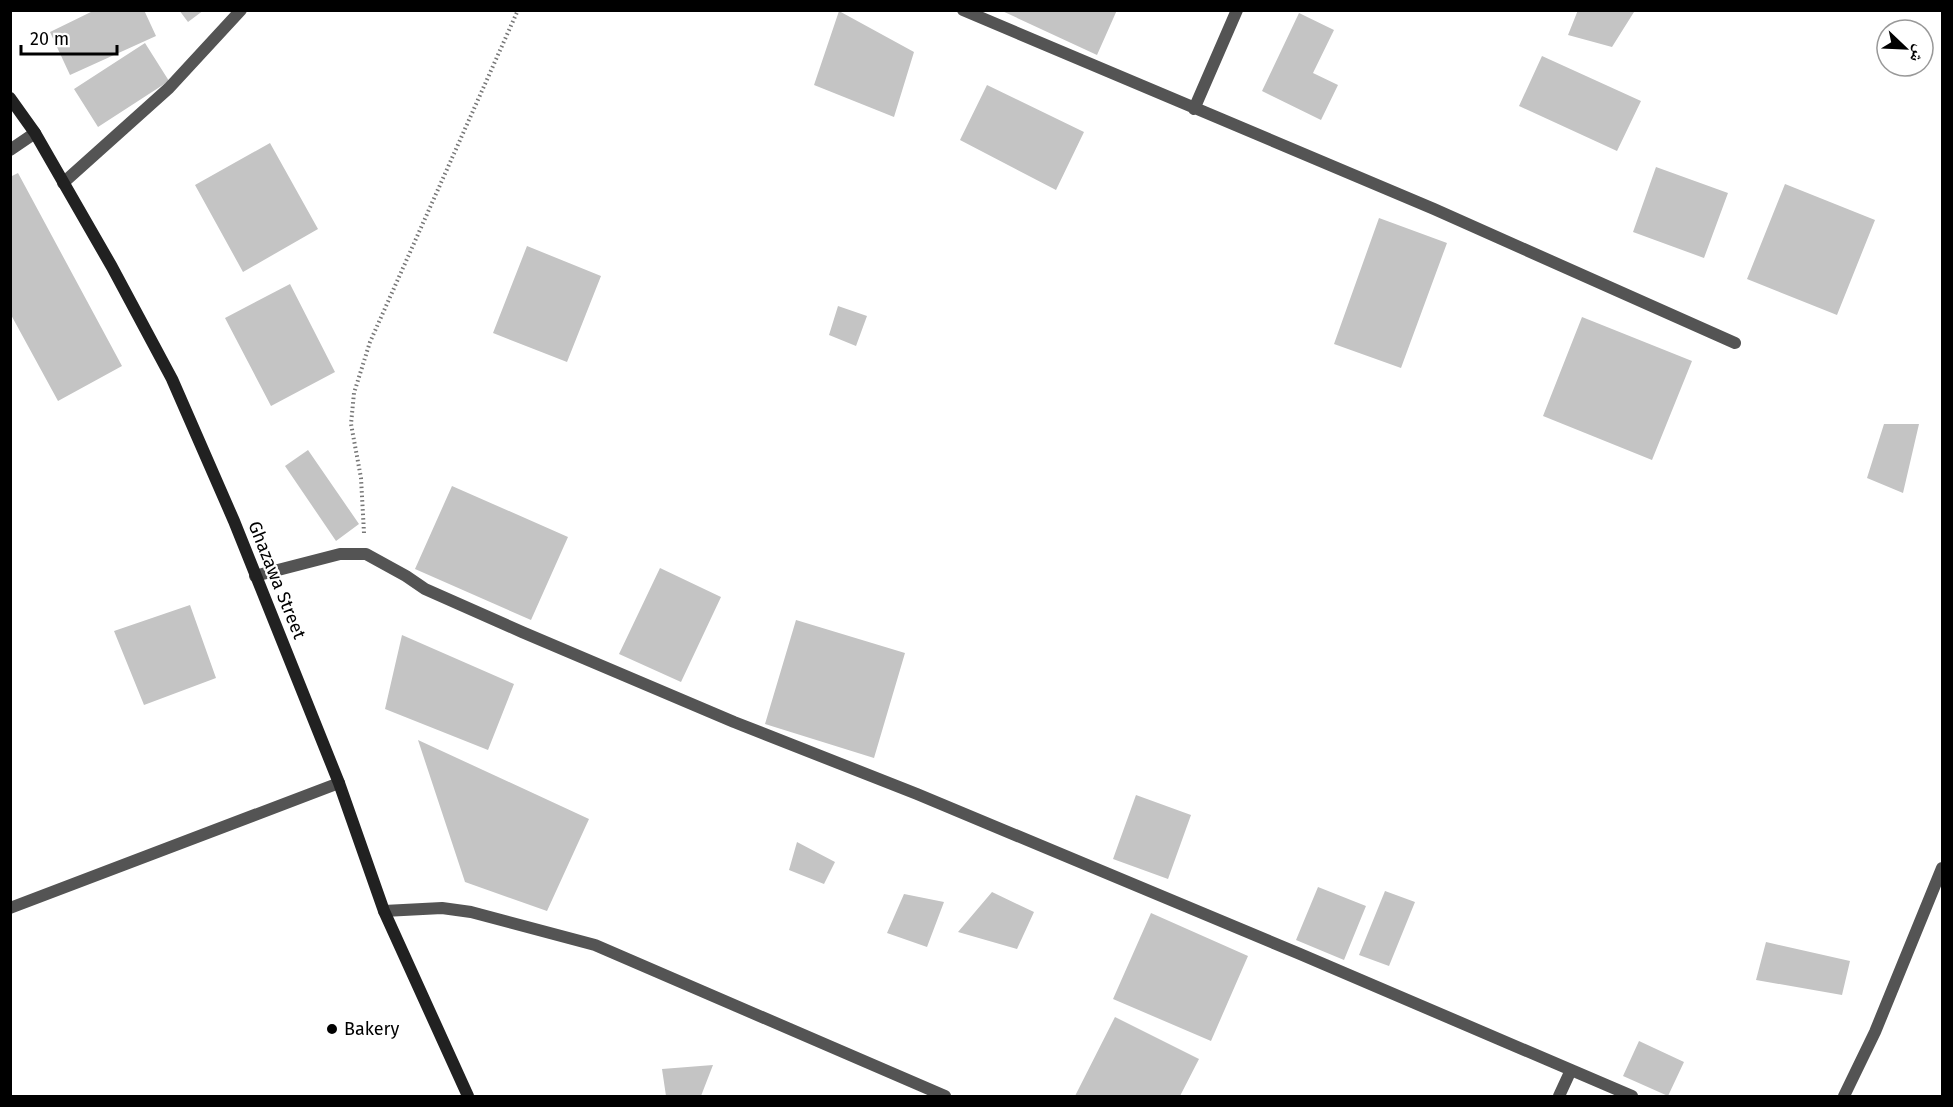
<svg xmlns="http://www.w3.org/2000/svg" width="1953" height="1107" font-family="'Fira Sans','Noto Naskh Arabic',sans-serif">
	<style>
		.building { fill: #c4c4c4 }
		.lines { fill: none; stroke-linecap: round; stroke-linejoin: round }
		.path { stroke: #767676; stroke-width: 4; stroke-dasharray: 1.5 3; stroke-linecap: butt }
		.street { stroke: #545454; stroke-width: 12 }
		.secondary { stroke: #212121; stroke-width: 12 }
		.poi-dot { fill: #000; stroke: #fff; stroke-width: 2 }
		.labels { text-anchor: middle; stroke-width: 4.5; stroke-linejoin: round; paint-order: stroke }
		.street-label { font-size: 18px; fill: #000; stroke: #fff }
		.poi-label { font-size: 18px; fill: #000; stroke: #fff; text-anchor: start }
	</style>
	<rect width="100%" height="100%" fill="#fff"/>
	<!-- building -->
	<path class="building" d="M95 10H144L156 36 70 75 50 32Z
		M179 10H204L188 22Z
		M1000 10H1117L1097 55Z
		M1578 10H1630L1634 12 1612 47 1568 35Z
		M839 11 914 52 894 117 814 85Z
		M1299 13 1334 30 1313 73 1338 85 1321 120 1262 91Z
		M145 43 169 81 98 127 74 89Z
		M1542 56 1641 101 1617 151 1519 106Z
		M987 85 1084 132 1056 190 960 140Z
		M270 143 318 229 243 272 195 185Z
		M1656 167 1728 193 1704 258 1633 232Z
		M18 173 122 366 58 401 10 313V177Z
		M1785 184 1875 220 1837 315 1747 279Z
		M1379 218 1447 243 1401 368 1334 344Z
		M527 246 601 276 567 362 493 333Z
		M290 284 335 372 271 406 225 318Z
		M838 306 867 316 856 346 829 335Z
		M1582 317 1692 361 1652 460 1543 416Z
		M1884 424H1919L1903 493 1867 478Z
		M308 450 359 524 336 541 285 466Z
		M452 486 568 537 531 620 415 569Z
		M660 568 721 597 681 682 619 654Z
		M190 605 216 678 144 705 114 631Z
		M796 620 905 653 874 758 765 724Z
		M402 635 514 684 488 750 385 709Z
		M418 740 589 819 547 911 465 882Z
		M1136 795 1191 815 1168 879 1113 859Z
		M797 842 835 862 824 884 789 870Z
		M1318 887 1366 906 1344 960 1296 940Z
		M1385 891 1415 902 1389 966 1359 955Z
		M992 892 1034 912 1017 949 958 932Z
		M904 894 944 902 927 947 887 933Z
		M1151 913 1248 956 1211 1041 1113 999Z
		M1766 942 1850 961 1842 995 1756 980Z
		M1115 1017 1199 1059 1180 1096H1075Z
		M1639 1041 1684 1062 1668 1096 1623 1076Z
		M713 1065 701 1096H666L662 1069Z"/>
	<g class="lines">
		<!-- path -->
		<path class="path" d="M364 533 361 478 351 424 354 393 370 342 518 10"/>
		<!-- street -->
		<path class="street" d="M963 10 1434 209 1735 343
			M1194 109 1237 10
			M10 150 35 133
			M63 183 169 88 241 10
			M255 576 340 554H366L406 576 425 589 522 632 734 722 917 794 1300 954 1632 1096
			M10 908 339 783
			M384 911 442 908 471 912 595 945 945 1096
			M1559 1096 1571 1070
			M1844 1096 1875 1032 1942 868"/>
		<!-- secondary -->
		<path class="secondary" d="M10 98 35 133 112 267 172 379 234 521 339 783 384 911 468 1096"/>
	</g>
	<!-- markers -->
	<circle class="poi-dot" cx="332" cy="1029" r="6"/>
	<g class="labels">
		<!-- street labels -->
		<g class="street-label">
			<text transform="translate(277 580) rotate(68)" y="6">Ghazawa Street</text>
		</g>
		<!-- poi labels -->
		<g class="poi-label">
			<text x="344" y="1035">Bakery</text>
		</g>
	</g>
	<!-- border -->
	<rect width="1953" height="1107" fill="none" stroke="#000000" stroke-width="24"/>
	<!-- north arrow -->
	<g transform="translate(1905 48) rotate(113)"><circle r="28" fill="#ffffff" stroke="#999999" stroke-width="1.5"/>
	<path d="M0-4.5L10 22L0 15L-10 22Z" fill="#000000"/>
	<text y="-9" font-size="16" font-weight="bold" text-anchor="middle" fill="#000000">ش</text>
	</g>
	<!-- scale -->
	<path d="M21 45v9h96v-9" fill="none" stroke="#000000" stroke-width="3"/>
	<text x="30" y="45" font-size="18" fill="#000000" stroke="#ffffff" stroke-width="4.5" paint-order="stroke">20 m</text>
</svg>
